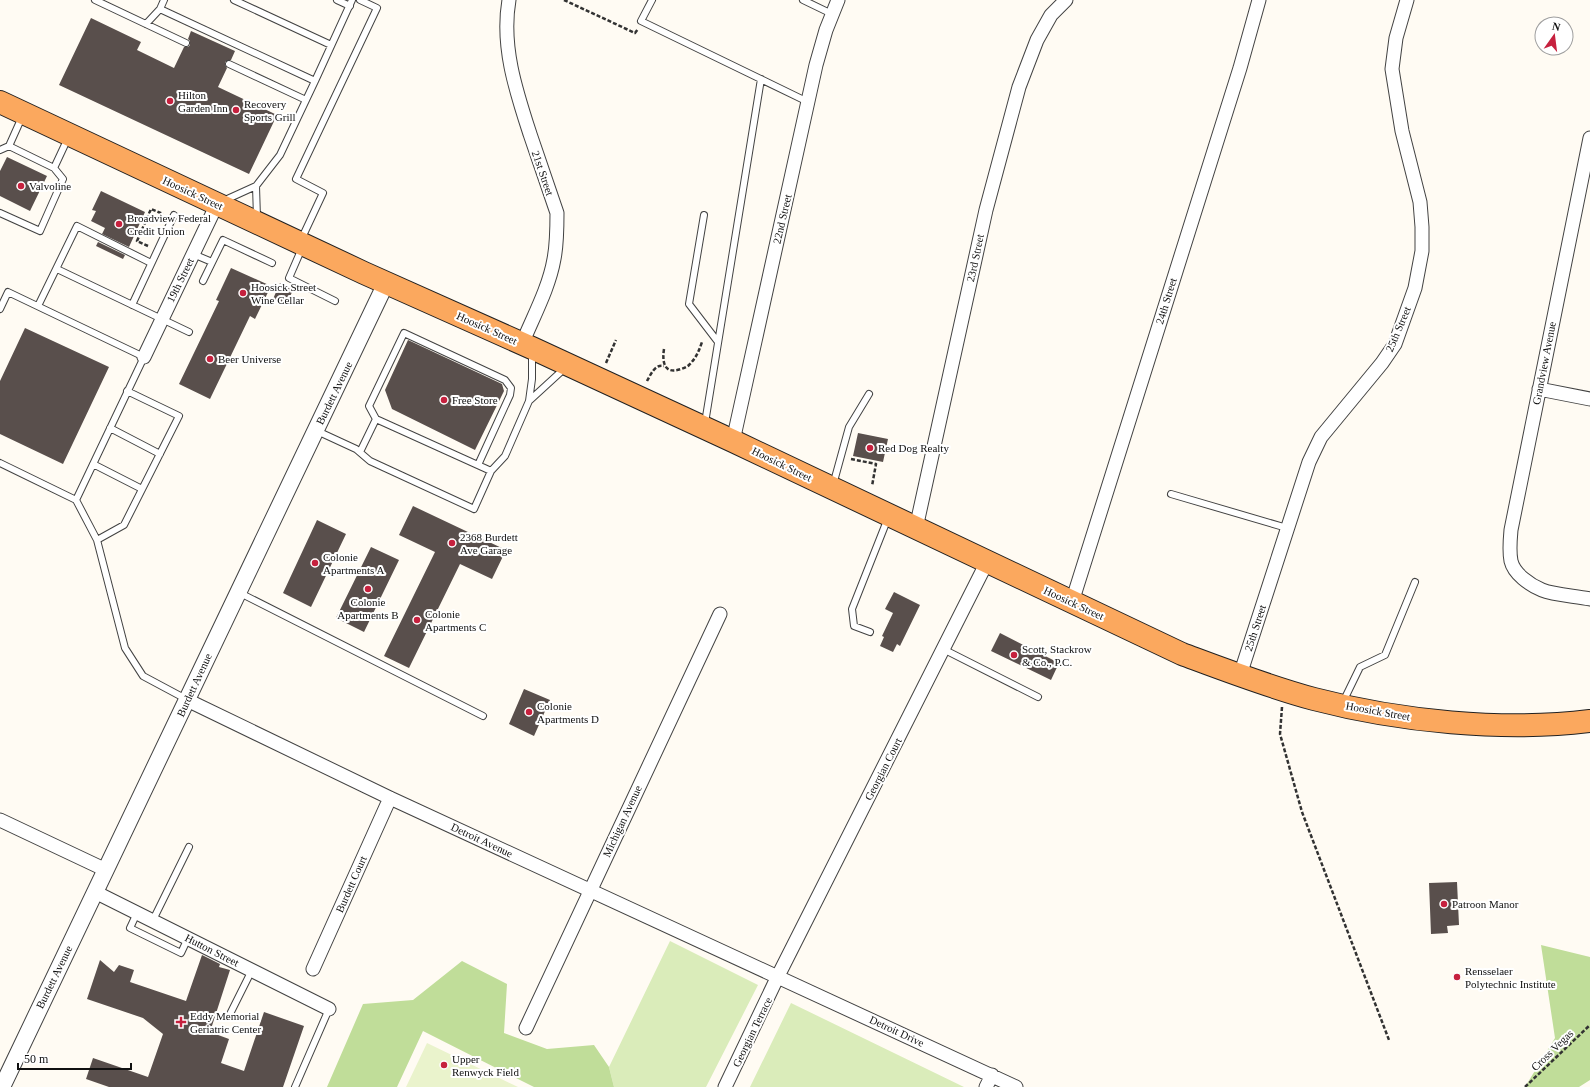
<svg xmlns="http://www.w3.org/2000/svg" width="1590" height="1087" font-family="'Times New Roman',serif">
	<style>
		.green { fill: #daecba }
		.forest { fill: #c0dd99 }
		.pitch { fill: #eaf3cc }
		.building { fill: #594f4c }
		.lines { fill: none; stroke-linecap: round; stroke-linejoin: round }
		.service-casing { stroke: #434343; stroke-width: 8 }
		.minor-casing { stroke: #434343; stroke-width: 15 }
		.tertiary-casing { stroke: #434343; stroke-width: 18 }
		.trunk-casing { stroke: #212121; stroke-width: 24 }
		.path { stroke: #323232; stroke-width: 2.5; stroke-dasharray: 4 2; stroke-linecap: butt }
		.service { stroke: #fff; stroke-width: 6 }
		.minor { stroke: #fff; stroke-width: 13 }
		.tertiary { stroke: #fff; stroke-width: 16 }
		.trunk { stroke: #fba85e; stroke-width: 22 }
		.poi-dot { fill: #c6213e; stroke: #fff; stroke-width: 1.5 }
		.labels { text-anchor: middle; stroke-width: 4; stroke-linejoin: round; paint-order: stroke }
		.poi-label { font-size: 11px; fill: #101010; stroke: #fff; text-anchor: start }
		.street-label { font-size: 11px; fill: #101010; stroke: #fff }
	</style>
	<rect width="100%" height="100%" fill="#fffbf3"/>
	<!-- green -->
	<path class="green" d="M670 941 758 985 706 1087H614L609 1067Z
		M791 1003 964 1087H750Z"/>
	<!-- forest -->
	<path class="forest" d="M1541 945 1590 957V1080L1579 1087H1525L1555 1038Z
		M462 961 507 984 504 1033 547 1049 594 1045 609 1067 614 1087H534L423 1031 397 1087H327L363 1004 413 1000Z"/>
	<!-- pitch -->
	<path class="pitch" d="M427 1043 518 1087H406Z"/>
	<!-- building -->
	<path class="building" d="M91 18 141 42 137 50 174 68 184 47H188L190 45V41L188 39 191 31 235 51 231 60 225 62V65L227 68 218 87 277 115 249 174 59 85Z
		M7 157 47 176 30 211 0 196V171Z
		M101 191 145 212 129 247 102 234 105 228 91 221 96 211 92 210Z
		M98 242 125 255 123 259 96 246Z
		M231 268 271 286 255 319 250 316 210 399 179 384 219 301 216 300Z
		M280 283 293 290 286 305 273 299Z
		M25 328 109 367 63 464 0 434V381Z
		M408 340 502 384 504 391 475 450 392 409 385 390Z
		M858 433 888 439 883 462 853 456Z
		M413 506 506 550 492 579 460 564 409 668 384 656 435 552 399 535Z
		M317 520 346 534 311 607 283 593Z
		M371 547 399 560 364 632 336 618Z
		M894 592 920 605 900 646 897 644 893 652 880 646 884 637 882 636 893 613 885 609Z
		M1000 633 1059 663 1051 680 991 651Z
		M524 689 550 700 534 736 509 724Z
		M1457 882 1459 925 1447 926 1448 933 1431 934 1429 883Z
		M202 955 220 964 219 967 230 970 210 1032 229 1039 221 1063 244 1071 264 1012 304 1026 283 1087H109L86 1079 93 1058 148 1077 163 1034 143 1018 87 999 100 960 114 972 119 965 134 970 130 982 186 1001Z"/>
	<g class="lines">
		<defs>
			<path id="service" d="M95 0 186 43
				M234 0 331 45
				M337 0 350 6
				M652 0 641 21 808 102
				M803 0 832 14
				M160 9 164 0
				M146 24 160 9 315 81 280 155 256 186 223 201
				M229 64 306 100
				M315 81 352 0
				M9 146 54 168
				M0 150 9 146 22 117
				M256 186 257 218
				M0 213 40 231 63 179 54 168 68 138
				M704 215 689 304 718 342
				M301 240 323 193 296 179 377 8 360 0
				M302 248 289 278 335 301
				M193 254 212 262
				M57 269 189 332
				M203 281 223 240 272 263
				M132 305 174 215
				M38 306 77 226 151 263
				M0 309 8 292 144 357 76 500 97 540 125 648 143 676 186 699
				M529 401 565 368
				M376 419 369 406 404 333 505 380 511 388 510 395 478 465
				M705 423 761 79
				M110 428 160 454
				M317 431 356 449 370 461 474 509 491 471 505 456 529 401 532 379V352
				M360 452 376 419 491 471
				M0 463 76 500
				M93 464 142 489
				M833 485 849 427 869 394
				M1171 494 1287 528
				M97 540 124 525 179 416 127 391
				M238 592 483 716
				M870 632 854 626 852 609 888 518
				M943 649 1038 697
				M1343 702 1360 667 1385 655 1415 582
				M137 913 130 928 181 953 188 938
				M153 920 189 847
				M229 1016 252 970
				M295 1087 329 1009"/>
			<path id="minor" d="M509 0C501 46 516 91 530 134 539 160 548 186 557 213 557 228 557 244 554 259 549 288 533 317 522 344
				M1590 138 1511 530C1510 541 1509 551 1511 561 1514 574 1530 585 1542 590 1554 595 1576 596 1590 599
				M144 357 217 204
				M1539 389 1590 399
				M733 441 816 65 826 30 838 0
				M916 528 986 210 1019 87 1037 40 1051 15 1066 0
				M1072 602 1240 68 1259 0
				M1240 675 1309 462 1321 437 1382 363 1395 344 1415 288 1422 251V227L1420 202 1402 131 1392 69 1396 38 1407 0
				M187 700 390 798 1016 1087
				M0 820 106 870
				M95 892 329 1009
				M313 969 390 798
				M526 1028 720 614
				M725 1087 778 976 987 562
				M986 1087 992 1075"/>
			<path id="tertiary" d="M2 1087 386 283"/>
			<path id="trunk" d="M0 102 364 273 532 348 733 441 1182 654C1225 670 1269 687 1314 699 1398 721 1504 732 1590 721"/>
		</defs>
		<!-- service casing -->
		<use href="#service" class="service-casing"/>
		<!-- minor casing -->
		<use href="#minor" class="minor-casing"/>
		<!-- tertiary casing -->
		<use href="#tertiary" class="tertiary-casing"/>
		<!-- trunk casing -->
		<use href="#trunk" class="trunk-casing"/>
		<!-- path -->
		<path class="path" d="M564 0 635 33 638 29
			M148 246 137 241 151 209 163 214
			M664 349C662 362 664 375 681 369 684 368 687 367 689 365 696 358 699 351 702 342
			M606 363 616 340
			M647 381C651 374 655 364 664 366
			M851 459 876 464 872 486
			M1282 707 1280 734 1302 812 1389 1040
			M1525 1087 1590 1025"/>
		<!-- service -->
		<use href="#service" class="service"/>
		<!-- minor -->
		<use href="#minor" class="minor"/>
		<!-- tertiary -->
		<use href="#tertiary" class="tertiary"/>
		<!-- trunk -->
		<use href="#trunk" class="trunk"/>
	</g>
	<!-- markers -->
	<g class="poi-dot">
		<circle cx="170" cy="101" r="4"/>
		<circle cx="236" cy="110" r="4"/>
		<circle cx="21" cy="186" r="4"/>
		<circle cx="119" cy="224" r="4"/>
		<circle cx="243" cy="293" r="4"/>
		<circle cx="210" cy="359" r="4"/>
		<circle cx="444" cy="400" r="4"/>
		<circle cx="870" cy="448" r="4"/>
		<circle cx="452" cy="543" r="4"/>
		<circle cx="315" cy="563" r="4"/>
		<circle cx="368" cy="589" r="4"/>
		<circle cx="417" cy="620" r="4"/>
		<circle cx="1014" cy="655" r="4"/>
		<circle cx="529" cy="712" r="4"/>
		<circle cx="1444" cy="904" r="4"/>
		<circle cx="1457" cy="977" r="4"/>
		<path d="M179 1016h4v4h4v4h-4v4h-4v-4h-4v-4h4z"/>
		<circle cx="444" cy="1065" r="4"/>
	</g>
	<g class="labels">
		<!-- poi labels -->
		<g class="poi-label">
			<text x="178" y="99">Hilton<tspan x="178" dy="13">Garden Inn</tspan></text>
			<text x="244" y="108">Recovery<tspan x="244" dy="13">Sports Grill</tspan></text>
			<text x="29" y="190">Valvoline</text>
			<text x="127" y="222">Broadview Federal<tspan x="127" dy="13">Credit Union</tspan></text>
			<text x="251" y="291">Hoosick Street<tspan x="251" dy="13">Wine Cellar</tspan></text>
			<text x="218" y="363">Beer Universe</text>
			<text x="452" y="404">Free Store</text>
			<text x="878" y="452">Red Dog Realty</text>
			<text x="460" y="541">2368 Burdett<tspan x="460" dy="13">Ave Garage</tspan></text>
			<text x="323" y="561">Colonie<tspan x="323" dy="13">Apartments A</tspan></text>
			<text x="368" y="606" text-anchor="middle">Colonie<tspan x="368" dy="13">Apartments B</tspan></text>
			<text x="425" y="618">Colonie<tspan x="425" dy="13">Apartments C</tspan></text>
			<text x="1022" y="653">Scott, Stackrow<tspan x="1022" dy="13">&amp; Co., P.C.</tspan></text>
			<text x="537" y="710">Colonie<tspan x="537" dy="13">Apartments D</tspan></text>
			<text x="1452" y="908">Patroon Manor</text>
			<text x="1465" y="975">Rensselaer<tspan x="1465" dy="13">Polytechnic Institute</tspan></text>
			<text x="190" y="1020">Eddy Memorial<tspan x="190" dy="13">Geriatric Center</tspan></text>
			<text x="452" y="1063">Upper<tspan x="452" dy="13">Renwyck Field</tspan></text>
		</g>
		<!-- street labels -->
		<g class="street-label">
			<text transform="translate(543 173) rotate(71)" y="4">21st Street</text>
			<text transform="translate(193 193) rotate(25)" y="4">Hoosick Street</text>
			<text transform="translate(782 219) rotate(-77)" y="4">22nd Street</text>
			<text transform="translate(975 258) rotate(-78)" y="4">23rd Street</text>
			<text transform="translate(180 280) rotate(-64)" y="4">19th Street</text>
			<text transform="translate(1166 301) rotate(-73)" y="4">24th Street</text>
			<text transform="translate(487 328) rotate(24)" y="4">Hoosick Street</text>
			<text transform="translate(1398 329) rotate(-67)" y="4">25th Street</text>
			<text transform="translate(1544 363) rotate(-79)" y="4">Grandview Avenue</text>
			<text transform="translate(334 393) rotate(-64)" y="4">Burdett Avenue</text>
			<text transform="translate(782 464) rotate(26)" y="4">Hoosick Street</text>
			<text transform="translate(1074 603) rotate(25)" y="4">Hoosick Street</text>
			<text transform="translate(1255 628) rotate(-72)" y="4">25th Street</text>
			<text transform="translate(194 685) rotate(-65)" y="4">Burdett Avenue</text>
			<text transform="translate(1378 711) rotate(10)" y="4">Hoosick Street</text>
			<text transform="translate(883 769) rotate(-63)" y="4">Georgian Court</text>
			<text transform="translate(622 821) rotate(-65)" y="4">Michigan Avenue</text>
			<text transform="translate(482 840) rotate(25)" y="4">Detroit Avenue</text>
			<text transform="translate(351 884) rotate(-66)" y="4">Burdett Court</text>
			<text transform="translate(212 950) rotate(27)" y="4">Hutton Street</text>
			<text transform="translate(54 977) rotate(-64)" y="4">Burdett Avenue</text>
			<text transform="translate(897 1031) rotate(25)" y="4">Detroit Drive</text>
			<text transform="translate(752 1032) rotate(-64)" y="4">Georgian Terrace</text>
			<text transform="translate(1552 1050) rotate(-44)" y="4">Cross Vegas</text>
		</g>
	</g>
	<!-- north arrow -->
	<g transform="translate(1554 36) rotate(14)"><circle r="19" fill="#ffffff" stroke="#9f9f9f"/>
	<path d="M0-3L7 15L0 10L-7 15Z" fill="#c6213e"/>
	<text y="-6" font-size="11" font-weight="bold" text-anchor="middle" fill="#101010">N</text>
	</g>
	<!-- scale -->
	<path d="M18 1063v6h113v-6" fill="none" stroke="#101010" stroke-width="2"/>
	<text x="24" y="1063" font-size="12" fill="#101010" stroke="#ffffff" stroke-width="3" paint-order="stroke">50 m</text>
</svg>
